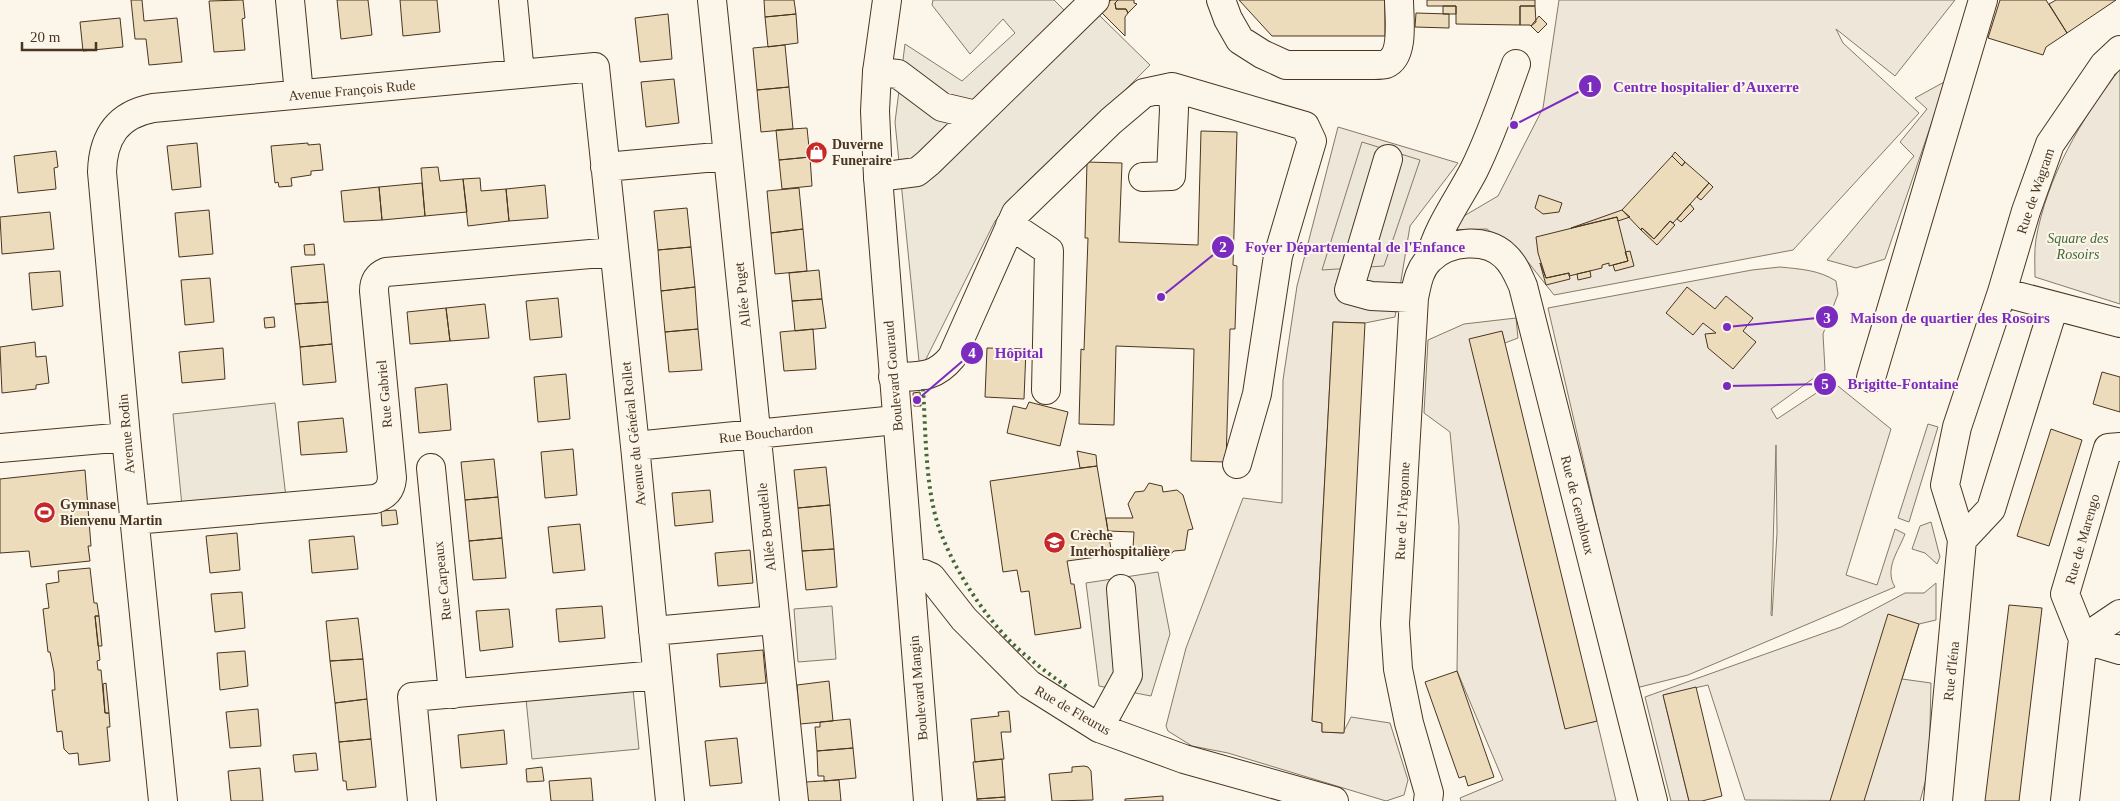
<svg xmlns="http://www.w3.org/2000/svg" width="2120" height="801" font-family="'Times New Roman',serif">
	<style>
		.green { fill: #ede6d9; stroke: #887966; fill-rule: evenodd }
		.parking { fill: #ede7d9; stroke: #887966 }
		.building { fill: #ecdcbc; stroke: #4a3520 }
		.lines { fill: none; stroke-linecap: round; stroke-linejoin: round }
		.minor-casing { stroke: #4a3520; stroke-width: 30 }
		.major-casing { stroke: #4a3520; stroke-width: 30 }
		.minor { stroke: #fbf6e9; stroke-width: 28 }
		.major { stroke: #fbf6e9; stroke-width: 28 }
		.hedge { stroke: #436837; stroke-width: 4; stroke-dasharray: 2.5 4; stroke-linecap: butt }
		.labels { text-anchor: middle; stroke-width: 4; stroke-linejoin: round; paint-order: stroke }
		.street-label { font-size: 14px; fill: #4a3520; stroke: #fbf6e9 }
		.poi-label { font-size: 14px; font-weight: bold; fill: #4a3520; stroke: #fbf6e9; text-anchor: start }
		.park-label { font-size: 14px; font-style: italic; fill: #436837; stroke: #fbf6e9 }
		.leader { fill: none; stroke: #7b2cbf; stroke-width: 2 }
		.callout-dot { fill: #7b2cbf; stroke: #fbf6e9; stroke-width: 2 }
		.mark-label { font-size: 15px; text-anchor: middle; font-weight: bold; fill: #fff }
		.callout-label { font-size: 15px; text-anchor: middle; font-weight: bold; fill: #7b2cbf; stroke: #fbf6e9; stroke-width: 4; stroke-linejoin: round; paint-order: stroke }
	</style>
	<rect width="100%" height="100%" fill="#fbf6e9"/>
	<!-- green -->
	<path class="green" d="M1559 0H1955L1895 76 1836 29 1843 43 1919 113 1793 250 1554 295 1528 262 1487 229 1440 230 1498 196 1543 108Z
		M2120 69V304L2035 277C2035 265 2034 251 2036 239 2047 177 2081 119 2120 69Z
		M1946 81 1885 259 1856 268 1827 260 1914 156 1900 142 1927 109 1915 98Z
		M1338 127 1458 163 1410 226 1395 317 1365 323 1333 322 1312 721 1322 723V732L1343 733 1351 717 1390 723 1408 780 1404 795 1386 801 1228 753 1192 746 1168 731 1166 726 1186 648 1243 498 1282 503 1283 380 1297 286Z
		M1780 267C1800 269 1819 270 1836 281L1838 294 1823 334 1825 370 1771 409 1777 419 1833 382 1891 429 1846 575 1877 585 1895 529 1905 534C1898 552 1884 569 1895 587L1688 675 1636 688 1548 308 1752 270ZM1776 445 1777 533 1772 616 1771 615Z
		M1516 318 1518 338 1505 343 1502 332 1470 340 1565 728 1597 721 1616 801H1461L1460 798 1503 780 1457 671 1459 526 1450 432 1424 413 1428 340 1464 324Z
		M1928 424 1938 427 1909 522 1898 518Z
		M1931 522 1940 557 1937 564 1925 553 1912 549 1920 526Z
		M1936 583V620L1919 624 1902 679 1931 683 1929 768 1920 801 1745 800 1708 685 1663 695 1689 801H1671L1645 697 1841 627 1905 593H1924Z"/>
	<!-- parking -->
	<path class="parking" d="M933 0H1054L1084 30 1099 15 1150 65 995 221 920 371 895 122 905 44 962 81 1015 33 1003 19 970 54 932 5Z
		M1362 142 1420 160 1384 266 1322 270Z
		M275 403 287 506 183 516 173 414Z
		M1158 572 1170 634 1151 696 1099 686 1086 583Z
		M832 606 836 659 798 662 794 609Z
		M633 689 639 749 532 759 526 699Z"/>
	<!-- building -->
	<path class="building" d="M131 0H142L144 21 177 18 182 62 149 65 146 39H135Z
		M243 0 245 18 242 19 245 50 214 52 209 1Z
		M337 0H368L372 35 341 39Z
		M400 0H437L440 32 403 36Z
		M764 0H794L796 14 765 17Z
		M1111 0H1118L1115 3 1116 9H1126L1128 13 1125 17V36L1100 11Z
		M1118 0H1134V3L1137 4 1128 13 1126 9H1116L1115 3Z
		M1239 0H1385V36H1272Z
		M1427 0H1535V6H1520V25L1456 24V6H1427Z
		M2000 0H2046L2067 33 2046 47 2043 55 1988 38Z
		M2056 0H2116L2067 33 2049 4Z
		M1443 6H1456V14H1443Z
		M1520 6H1535L1536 22 1531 26 1530 25H1520Z
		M1416 13 1449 14V28L1415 27Z
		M668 14 672 59 640 62 635 18Z
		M796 14 798 43 768 47 765 17Z
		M1539 16 1547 24 1538 33 1531 26Z
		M120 18 123 47 83 51 80 22Z
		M785 45 789 87 757 90 753 48Z
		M674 79 679 123 646 127 641 82Z
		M789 87 793 129 761 132 757 90Z
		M807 128 810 157 779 160 776 130Z
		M1201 131 1237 132 1233 265 1237 266 1235 329H1230L1226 462 1191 461 1194 349 1116 346 1114 425 1079 424 1081 349 1084 350 1088 238H1085L1087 162 1122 163 1119 242 1198 245Z
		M197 143 201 187 172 190 167 146Z
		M308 143V145L320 144 323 170 311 171V175L291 178 292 186 279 187 278 182 275 183 271 146Z
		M56 151 58 167 54 168 56 189 18 193 14 156Z
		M1675 152 1685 162 1682 166 1672 156Z
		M1672 156 1682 166 1685 162 1709 183 1673 223 1670 221 1654 239 1642 228 1641 230 1622 210Z
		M810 157 812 186 782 189 779 160Z
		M438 167 440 181 463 179 467 212 425 216 421 168Z
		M480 178 481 191 506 189 509 221 468 226 463 179Z
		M422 183 425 216 382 220 379 187Z
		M1709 183 1713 187 1701 200 1697 197Z
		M545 185 548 218 509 221 506 189Z
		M379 187 382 220 344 222 341 191Z
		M799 188 803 229 771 233 767 191Z
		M1539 195 1562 203 1559 212 1543 214 1535 208Z
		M1690 204 1694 209 1681 222 1677 219Z
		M687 208 691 247 658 250 654 211Z
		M209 210 213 254 179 257 175 213Z
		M1622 210 1630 217 1618 221 1617 217 1571 228Z
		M50 212 54 249 2 254 0 217Z
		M1617 217 1628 261 1609 266V263L1602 265V268L1569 276V273L1546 278 1538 253 1536 237Z
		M1670 221 1675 225 1657 245 1641 230 1642 228 1654 239Z
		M803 229 807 271 775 274 771 233Z
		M314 244 315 255H305L304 245Z
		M691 247 695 287 661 291 658 250Z
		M1630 251 1634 266 1615 271 1613 265 1628 261 1625 252Z
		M1540 263 1546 278 1569 273 1570 279 1546 285Z
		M324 264 328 302 295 304 291 267Z
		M819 270 822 299 792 301 789 273Z
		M60 271 63 306 32 310 29 273Z
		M1590 271 1591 277 1578 280 1577 274Z
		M210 278 214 322 185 325 181 280Z
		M695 287 698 329 665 332 661 291Z
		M1687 287 1715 309 1726 296 1753 318 1743 331 1756 342 1733 369 1708 348 1705 334 1716 333 1703 323 1693 335 1666 313Z
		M558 298 562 337 530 340 526 301Z
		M822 299 826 328 795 331 792 301Z
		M328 302 332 344 300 347 295 304Z
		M485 304 489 338 450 341 446 308Z
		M446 308 450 341 410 344 407 312Z
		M274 317 275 327 265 328 264 318Z
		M1333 322 1365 323 1344 733 1322 732V723L1312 721Z
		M698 329 702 370 669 372 665 332Z
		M813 329 816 369 784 371 780 332Z
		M1502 331 1597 721 1565 729 1469 339Z
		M35 342 36 357 46 356 49 383 36 385V389L2 393 0 347Z
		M332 344 336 382 303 385 300 347Z
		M223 348 225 379 182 383 179 352Z
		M987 348 1026 349 1024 399 985 397Z
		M2102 372 2120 377V412L2093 404Z
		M566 374 570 419 538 422 534 377Z
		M447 384 451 430 419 433 415 388Z
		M920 392 921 406H914L913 393Z
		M1029 402 1068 412 1060 446 1007 433 1013 406 1026 409Z
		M343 418 347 452 301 455 298 422Z
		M2051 429 2082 440 2049 546 2017 536Z
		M573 449 577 495 545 498 541 452Z
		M1077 451 1096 455 1097 466 1080 468Z
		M494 459 498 497 465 500 461 462Z
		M1097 466 1112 555 1067 561 1071 584H1074L1081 628 1035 635 1029 591 1021 592 1017 570 1003 572 990 481Z
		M826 467 830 505 798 508 794 470Z
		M85 470 91 546H88L90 561 31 567 29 551 0 553V479Z
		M1149 483 1162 486 1163 492 1177 490 1183 495 1193 529 1188 530 1185 550 1174 551 1162 561 1158 557 1141 555 1133 548 1134 532 1108 531 1106 518H1133L1128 504 1135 492 1144 491Z
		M710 490 713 522 675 526 672 493Z
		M498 497 502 538 469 541 465 500Z
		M830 505 834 549 802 551 798 508Z
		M396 510 398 524 382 526 381 511Z
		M580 524 585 570 553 573 548 527Z
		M237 533 240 570 210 573 206 536Z
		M354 536 358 569 312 573 309 540Z
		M502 538 506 578 473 580 469 541Z
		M834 549 837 587 806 590 802 551Z
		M750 550 753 583 718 586 715 553Z
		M90 568 94 603H97L99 616H95L100 660 97 661 98 670H101L105 713H109L110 727H107L110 761 79 765 78 753 69 754 64 749 62 731 57 732 52 690H55L54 672 50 652H48L43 609 49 608 46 584 59 582 58 571Z
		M242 592 245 628 215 632 211 594Z
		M2009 605 2042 608 2019 801H1985Z
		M602 606 605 638 559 642 556 609Z
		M509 609 513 647 480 651 476 611Z
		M1888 614 1919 624 1864 801H1830Z
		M95 616H99L102 646H98Z
		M358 618 363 659 330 661 326 621Z
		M763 650 766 683 720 687 717 654Z
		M245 651 248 686 220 690 217 653Z
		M363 659 367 699 335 703 330 661Z
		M1457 671 1494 777 1468 786 1465 776 1459 778 1425 682Z
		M829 681 833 721 800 724 797 685Z
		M106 683 109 713H105L103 684Z
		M1696 687 1722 796 1702 801H1689L1663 695Z
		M367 699 371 739 339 742 335 703Z
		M258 709 261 746 230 748 226 712Z
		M1009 711 1011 732H1001L1004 759 975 762 971 719 999 716 998 712Z
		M850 719 853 748 817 751 815 727H820V722Z
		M504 730 507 764 461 768 458 735Z
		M737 738 742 783 710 786 705 741Z
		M371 739 376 787 347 790 346 781H343L339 742Z
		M853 748 856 778 824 781V776H818L817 751Z
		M316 753 318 770 295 772 293 755Z
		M1002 759 1005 797 977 799 973 762Z
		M1084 766 1088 767 1091 771 1093 800 1052 801 1049 774 1072 772V767Z
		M542 767 544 781 527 782 526 769Z
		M260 768 263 801H231L228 771Z
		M591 778 593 801H551L549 781Z
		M839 780 841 801H808L806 782Z
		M1163 796V801H1125V799Z
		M1005 797V801H977V799Z"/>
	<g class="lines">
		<defs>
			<path id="minor" d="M290 0 299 94
				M513 0 520 74
				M712 0 794 801
				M1221 0 1228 19 1240 40 1262 54 1286 65H1374C1377 65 1383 65 1386 64 1405 56 1399 17 1399 0
				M877 72 898 74 942 107 976 115
				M1388 159 1349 290 1371 296 1414 298
				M605 167 728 156
				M878 177 917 172 928 163 1095 0
				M1143 177 1171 176 1174 109 1172 87
				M1010 225 1049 251 1046 390
				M1430 259C1437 228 1459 199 1474 170 1491 136 1503 100 1516 64
				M2002 292 2120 323
				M893 377C919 376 934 379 952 357L1016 213 1111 121 1144 93 1172 87 1305 126 1312 141 1278 256 1257 394 1237 464
				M1871 378 1983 0
				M635 446 896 420
				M2120 447 2108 448 2065 594 2083 639 2120 650
				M0 448 126 437
				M431 468 453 694
				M134 520 375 499C386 495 391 490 392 478L374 291C374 281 377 276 386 272L613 252
				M1962 540 1991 509 2054 306
				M910 574H924L931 577 964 619 1029 684 1099 728 1184 759 1334 801
				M653 631 775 620
				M1099 728 1128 675 1121 589
				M163 801 126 437 102 172C103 137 117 115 153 108L595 67 635 446 670 801
				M422 801 412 697 657 675
				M1428 801 1429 793 1409 723 1398 669 1395 624 1414 298C1417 284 1419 269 1430 259 1448 241 1486 237 1505 256 1514 264 1518 275 1523 286L1653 801
				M1938 801 1962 540 1945 485 1957 427 2002 292 2026 211 2050 144 2104 65 2120 50
				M2065 801 2083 639 2120 614"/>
			<path id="major" d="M887 0 877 72 875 111 878 177 928 801"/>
		</defs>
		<!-- minor casing -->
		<use href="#minor" class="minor-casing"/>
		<!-- major casing -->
		<use href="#major" class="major-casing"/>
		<!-- minor -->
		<use href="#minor" class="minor"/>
		<!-- major -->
		<use href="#major" class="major"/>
		<!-- hedge -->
		<path class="hedge" d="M923 389C926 433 925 480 937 522 950 563 981 612 1011 642 1028 659 1048 673 1067 687"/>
	</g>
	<!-- icons -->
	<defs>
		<symbol id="shop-disc" viewBox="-11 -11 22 22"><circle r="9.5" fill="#c62828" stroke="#fbf6e9"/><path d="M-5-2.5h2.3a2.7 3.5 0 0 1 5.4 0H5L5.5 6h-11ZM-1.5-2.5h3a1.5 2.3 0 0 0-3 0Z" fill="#fff"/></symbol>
		<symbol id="stadium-disc" viewBox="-11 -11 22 22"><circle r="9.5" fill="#c62828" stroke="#fbf6e9"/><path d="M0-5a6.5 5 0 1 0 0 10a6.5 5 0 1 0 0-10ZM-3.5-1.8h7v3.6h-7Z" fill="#fff"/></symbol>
		<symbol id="school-disc" viewBox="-11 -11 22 22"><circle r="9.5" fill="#c62828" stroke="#fbf6e9"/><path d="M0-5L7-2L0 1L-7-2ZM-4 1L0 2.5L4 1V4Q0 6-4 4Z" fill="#fff"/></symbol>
	</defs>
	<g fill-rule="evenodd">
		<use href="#shop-disc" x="804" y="140" width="25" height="25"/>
		<use href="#stadium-disc" x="32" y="500" width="25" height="25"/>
		<use href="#school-disc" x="1042" y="530" width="25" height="25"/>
	</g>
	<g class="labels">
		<!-- street labels -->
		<g class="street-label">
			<text transform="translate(352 90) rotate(-5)" y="5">Avenue François Rude</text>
			<text transform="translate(2035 191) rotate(-71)" y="5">Rue de Wagram</text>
			<text transform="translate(742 295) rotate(-96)" y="5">Allée Puget</text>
			<text transform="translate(893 376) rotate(-95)" y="5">Boulevard Gouraud</text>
			<text transform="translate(384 394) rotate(-95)" y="5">Rue Gabriel</text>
			<text transform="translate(766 433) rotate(-6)" y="5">Rue Bouchardon</text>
			<text transform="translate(126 434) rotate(-95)" y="5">Avenue Rodin</text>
			<text transform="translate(633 434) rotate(-96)" y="5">Avenue du Général Rollet</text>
			<text transform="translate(1578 505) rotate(76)" y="5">Rue de Gembloux</text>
			<text transform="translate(1402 511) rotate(-87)" y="5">Rue de l'Argonne</text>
			<text transform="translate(766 527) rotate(-96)" y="5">Allée Bourdelle</text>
			<text transform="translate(2082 539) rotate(-74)" y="5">Rue de Marengo</text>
			<text transform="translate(442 581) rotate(-96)" y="5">Rue Carpeaux</text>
			<text transform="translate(1951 671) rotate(-84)" y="5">Rue d'Iéna</text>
			<text transform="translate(918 688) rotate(-95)" y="5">Boulevard Mangin</text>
			<text transform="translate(1073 710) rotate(30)" y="5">Rue de Fleurus</text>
		</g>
		<!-- poi labels -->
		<g class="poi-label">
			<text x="832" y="149">Duverne<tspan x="832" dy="16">Funeraire</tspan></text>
			<text x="60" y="509">Gymnase<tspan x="60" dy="16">Bienvenu Martin</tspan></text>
			<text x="1070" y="540">Crèche<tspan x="1070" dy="16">Interhospitalière</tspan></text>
		</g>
		<!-- park labels -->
		<g class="park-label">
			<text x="2078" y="243">Square des<tspan x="2078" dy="16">Rosoirs</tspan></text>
		</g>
	</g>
	<!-- callouts -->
	<path class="leader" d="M1514 125L1590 86M1161 297L1223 247M1727 327L1827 317M917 400L972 353M1727 386L1825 384"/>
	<g class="callout-dot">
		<circle cx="1514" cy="125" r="5"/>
		<circle cx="1161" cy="297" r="5"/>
		<circle cx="1727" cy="327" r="5"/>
		<circle cx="917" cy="400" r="5"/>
		<circle cx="1727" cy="386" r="5"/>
		<circle cx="1590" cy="86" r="12"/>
		<circle cx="1223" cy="247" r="12"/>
		<circle cx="1827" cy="317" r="12"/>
		<circle cx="972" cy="353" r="12"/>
		<circle cx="1825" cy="384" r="12"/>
	</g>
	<g class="mark-label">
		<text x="1590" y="92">1</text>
		<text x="1223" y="252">2</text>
		<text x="1827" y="323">3</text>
		<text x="972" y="358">4</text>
		<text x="1825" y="389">5</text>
	</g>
	<g class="callout-label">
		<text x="1706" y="92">Centre hospitalier d’Auxerre</text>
		<text x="1355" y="252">Foyer Départemental de l'Enfance</text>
		<text x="1950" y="323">Maison de quartier des Rosoirs</text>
		<text x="1019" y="358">Hôpital</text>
		<text x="1903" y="389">Brigitte-Fontaine</text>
	</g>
	<!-- scale -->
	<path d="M22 42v8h74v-8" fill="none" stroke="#4a3520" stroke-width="2.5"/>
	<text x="30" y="42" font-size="15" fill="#4a3520" stroke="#fbf6e9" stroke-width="4" paint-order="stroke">20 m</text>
</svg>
